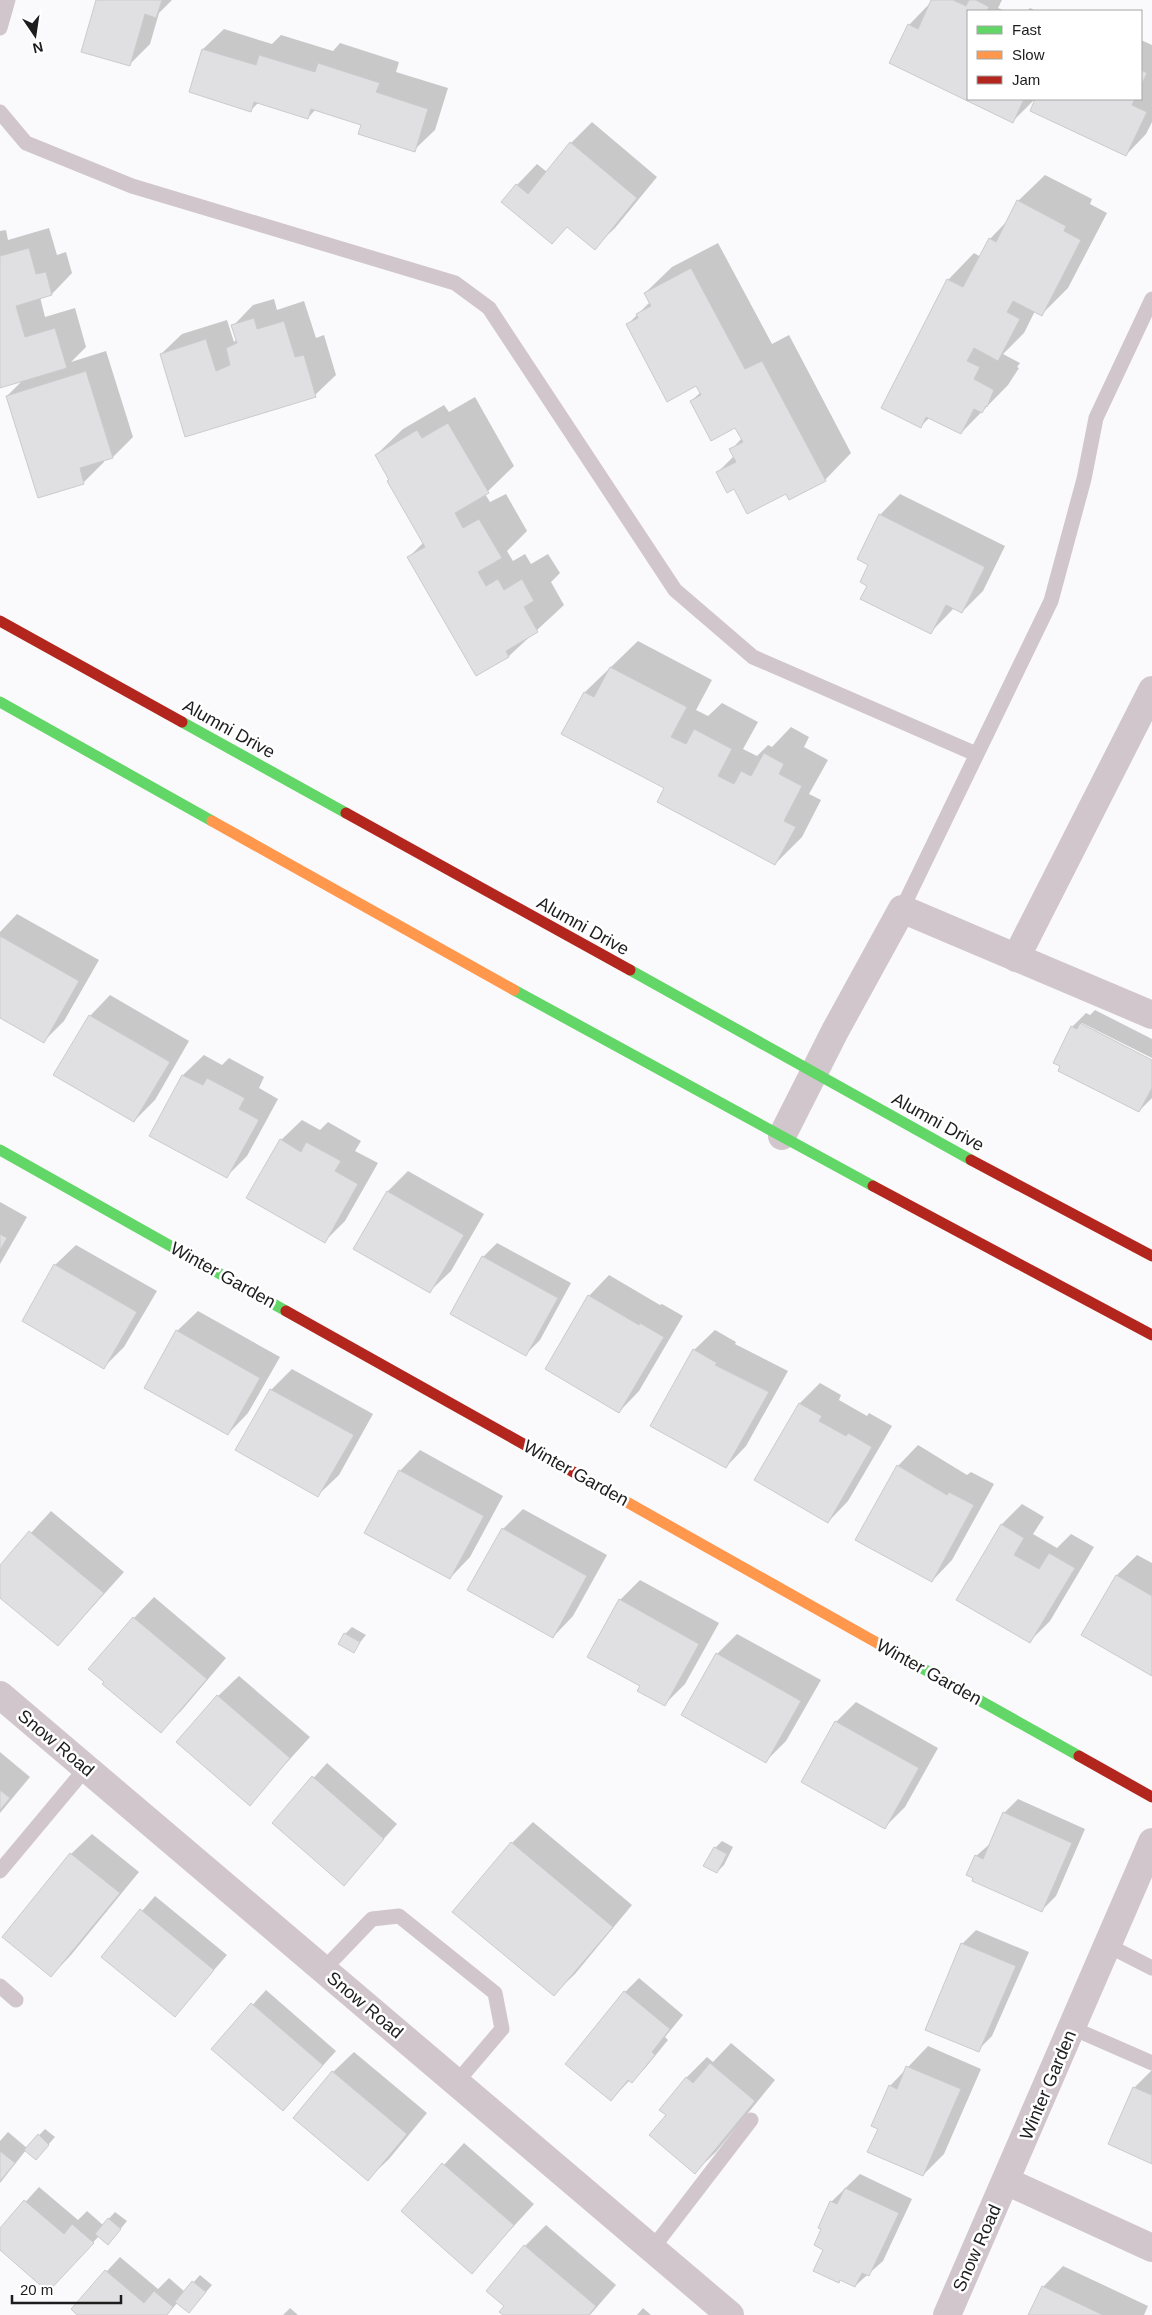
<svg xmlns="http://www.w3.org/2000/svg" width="1152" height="2315" font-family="Helvetica,sans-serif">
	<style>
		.shadow { fill: #0003 }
		.building { fill: #e0e0e2; stroke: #cbcbcd }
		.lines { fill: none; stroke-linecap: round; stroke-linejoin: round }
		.lane { stroke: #d1c6cc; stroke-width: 15 }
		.street { stroke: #d1c6cc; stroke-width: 28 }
		.fast { stroke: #63d668; stroke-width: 11 }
		.slow { stroke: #ff974d; stroke-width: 11 }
		.jam { stroke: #b3261e; stroke-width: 11 }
		.labels { text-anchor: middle; stroke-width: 5; stroke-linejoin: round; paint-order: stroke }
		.street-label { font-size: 18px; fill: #1d1d1e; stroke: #fff }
	</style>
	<rect width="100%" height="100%" fill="#fafafc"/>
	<!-- shadow -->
	<path class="shadow" d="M97 0H172L159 13 150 44 129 65Z
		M933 0H1002L998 8 1005 11H968V99H1035L1013 121 891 63 909 25Z
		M1030 8 1036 11H1027Z
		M224 29 272 44 281 35 333 51 340 43 399 62 396 72 448 88 435 130 414 150 363 124 316 109 308 118 259 102 251 110 190 91 203 49Z
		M1141 40 1152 45V122L1146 134 1126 155 1031 110 1037 99H1141Z
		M592 122 657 177 615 228 594 248 568 226 552 242 517 185 537 164 547 172 571 143Z
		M1045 175 1092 199 1090 204 1107 213 1068 288 1042 314 1035 311 1024 333 1003 354 1020 363 1017 367 1019 368 1008 385 961 433 930 417 920 427 948 280 974 253 981 257 990 239 1009 219 1018 201Z
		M49 228 57 255 66 252 72 273 52 294 40 297 45 317 75 308 86 347 71 362 106 351 133 437 113 457 104 460V462L84 482 7 396 23 380 0 387V231L6 230 8 240Z
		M718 243 772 344 789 335 851 453 825 480 786 492 717 473 734 456 731 450 742 438 736 426 691 401 701 392 697 385 627 325 650 302 645 293 672 267Z
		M274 299 277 310 304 301 316 338 324 335 336 375 315 395 186 435 161 354 182 334 227 320 234 342 237 339 233 326 253 305Z
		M475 397 514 466 485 494 490 502 506 494 527 531 507 551 513 561 525 554 531 564 548 554 560 573 551 582 564 605 509 656 476 674 408 558 424 542 376 455 403 429 444 405 449 412Z
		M900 494 1005 546 983 591 962 612 954 608 931 632 868 585 870 564 880 515Z
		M638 641 712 680 696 710 708 716 722 703 758 722 743 749 757 756 768 745 772 747 791 727 809 737 804 747 828 760 809 794 821 800 802 837 775 864 666 788 585 692Z
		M17 914 99 960 64 1021 44 1041 0 1017V932Z
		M110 995 189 1041 155 1100 134 1121 90 1016Z
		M1095 1010 1152 1039V1058L1082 1023 1080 1025 1152 1061V1098L1139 1111 1072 1027 1086 1013 1090 1015Z
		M204 1055 222 1065 229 1058 264 1077 259 1088 278 1099 247 1156 227 1176 151 1135 183 1075Z
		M302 1120 320 1130 328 1122 361 1141 355 1151 378 1163 345 1221 324 1242 281 1140Z
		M408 1171 484 1214 451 1271 430 1291 388 1191Z
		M0 1202 27 1217 0 1264Z
		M497 1243 571 1283 540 1340 526 1354 483 1257Z
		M76 1245 157 1291 124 1347 104 1367 55 1265Z
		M609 1275 660 1305 662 1304 683 1316 639 1391 619 1412 589 1296Z
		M198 1311 280 1357 248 1413 228 1434 177 1331Z
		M715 1330 736 1342 735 1344 788 1371 746 1446 726 1467 694 1350Z
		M292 1369 373 1414 339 1475 318 1495 237 1450 271 1390Z
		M820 1383 841 1395 839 1400 867 1416 869 1413 892 1426 848 1501 828 1522 756 1480 800 1403Z
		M918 1445 967 1475 971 1472 994 1484 952 1560 932 1581 898 1466Z
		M420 1450 503 1496 470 1557 450 1578 400 1471Z
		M1022 1504 1044 1517 1033 1534 1057 1548 1071 1534 1094 1547 1050 1621 1030 1641 1002 1524Z
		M523 1509 607 1555 573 1616 553 1637 503 1529Z
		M51 1511 124 1572 58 1645 0 1596V1567Z
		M1137 1555 1152 1563V1675L1117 1575Z
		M640 1580 719 1623 685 1684 665 1704 642 1686 620 1600Z
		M154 1597 226 1658 181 1711 160 1731 90 1669 134 1618Z
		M352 1627 366 1635 353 1651 345 1634Z
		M737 1634 821 1680 786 1741 766 1761 717 1654Z
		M239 1676 310 1737 249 1804 218 1696Z
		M856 1702 938 1748 905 1807 884 1828 836 1722Z
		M0 1752 30 1777 0 1813Z
		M327 1763 397 1824 344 1884 273 1823Z
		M1018 1799 1085 1829 1056 1896 1042 1910 976 1856 991 1843 1004 1813Z
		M533 1822 632 1905 575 1974 554 1994 454 1911 512 1843Z
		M92 1834 139 1872 71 1955 51 1976 4 1937 71 1854Z
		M722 1841 733 1847 724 1865 717 1872 715 1848Z
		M155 1896 227 1955 175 2015 103 1956Z
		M976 1930 1029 1952 992 2036 978 2050 962 1944Z
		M639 1978 683 2015 665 2037 668 2040 646 2067 632 2081 630 2080 611 2100 567 2063 625 1992Z
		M266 1990 336 2051 283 2110 213 2049Z
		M731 2043 775 2080 716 2152 695 2172 668 2115 661 2109 687 2077 707 2057 713 2062Z
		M928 2046 981 2069 944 2154 923 2175 879 2128 890 2086Z
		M354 2052 427 2113 389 2159 368 2179 333 2072Z
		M1152 2070V2162L1134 2088Z
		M45 2129 55 2137 42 2152 26 2150 0 2183V2141L8 2132 27 2148Z
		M464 2143 534 2204 472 2272 402 2211Z
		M860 2174 912 2199 883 2261 855 2286 825 2249 823 2228 820 2227 831 2202Z
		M39 2187 78 2220 87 2211 103 2225 115 2212 127 2221 108 2244 99 2236 62 2276 0 2249V2230Z
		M546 2225 616 2285 590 2315H504L506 2306 488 2291 525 2246Z
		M120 2257 158 2289 169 2278 185 2292 200 2275 212 2285 195 2305 178 2302 167 2315H79L72 2309Z
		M1063 2266 1148 2306 1144 2315H1030L1043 2287Z
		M290 2308 298 2315H283Z
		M643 2308 651 2315H637Z"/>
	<!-- building -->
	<path class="building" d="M96 0H162L156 18 145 14 130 66 81 52Z
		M931 0H953L966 6 969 0H976L989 7 987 11H968V99H1024L1013 123 889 63 908 24 918 29Z
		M202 49 256 65 259 55 315 72 318 63 380 83 376 92 428 109 415 152 358 134 361 125 311 109 308 119 254 102 251 112 189 92Z
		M1141 70 1147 73 1141 86Z
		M1035 99H1135L1132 105 1147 112 1126 156 1030 111Z
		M570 142 637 198 595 250 567 227 552 244 501 202 516 184 528 194Z
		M1017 200 1066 226 1064 231 1081 240 1042 316 1013 301 1007 312 1020 319 998 361 974 348 967 361 980 367 974 379 994 390 987 407 986 406 982 413 974 409 961 434 926 417 921 428 881 408 947 279 963 287 989 238 996 242Z
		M29 248 36 274 46 272 52 295 16 306 25 337 55 328 67 368 0 388V256Z
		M691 268 745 369 762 361 826 481 789 500 786 494 747 514 734 489 727 493 716 472 736 462 729 449 743 442 735 428 711 441 690 401 701 395 696 386 667 402 626 324 638 318 636 314 651 306 644 293Z
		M254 318 257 329 284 321 295 357 304 355 316 397 185 437 160 354 206 339 216 371 230 365 226 348 237 343 231 325Z
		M86 371 113 458 80 468 84 484 38 498 6 396Z
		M448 423 489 493 455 513 463 528 479 519 502 558 478 572 486 586 498 579 504 590 522 579 534 601 524 607 538 632 506 651 509 657 476 676 407 557 425 547 387 481 389 480 375 455 417 430 422 438Z
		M879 514 985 567 962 613 946 605 931 634 860 599 867 586 860 582 868 565 857 559Z
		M610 667 687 707 671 737 686 744 694 729 732 749 718 776 734 784 741 771 751 776 764 753 784 764 779 774 802 786 784 821 796 827 775 865 657 802 664 788 561 734 584 692 594 697Z
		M0 936 79 981 44 1043 0 1018Z
		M89 1015 170 1062 134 1122 53 1075Z
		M1080 1023 1152 1060V1088L1139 1112 1058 1071 1060 1066 1053 1063 1071 1026 1077 1029Z
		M182 1075 203 1085 207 1078 245 1098 239 1109 259 1120 227 1178 149 1136Z
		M280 1139 301 1152 306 1142 341 1161 335 1171 358 1184 325 1243 246 1198Z
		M387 1191 464 1235 430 1293 353 1249Z
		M0 1234 7 1238 0 1250Z
		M482 1256 558 1298 526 1356 450 1314Z
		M54 1264 137 1312 104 1369 22 1321Z
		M588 1295 639 1325 640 1323 664 1337 619 1413 545 1369Z
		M176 1330 260 1378 228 1435 144 1388Z
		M693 1349 717 1363 715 1365 769 1392 726 1468 650 1426Z
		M270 1389 354 1435 318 1497 235 1450Z
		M799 1403 822 1416 819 1421 846 1436 848 1433 872 1447 828 1523 754 1480Z
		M897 1465 947 1495 949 1492 974 1505 932 1582 855 1540Z
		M399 1470 484 1516 450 1579 364 1533Z
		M1001 1524 1024 1538 1014 1555 1039 1569 1049 1553 1075 1568 1030 1643 956 1600Z
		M502 1528 587 1576 553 1638 467 1590Z
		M29 1531 104 1593 58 1646 0 1598V1565Z
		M1116 1575 1152 1596V1676L1081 1635Z
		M619 1599 699 1644 665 1706 637 1691 640 1686 587 1657Z
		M133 1617 207 1679 161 1733 102 1684 104 1682 88 1669Z
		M344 1633 360 1642 354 1653 338 1644Z
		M716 1653 801 1701 766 1763 681 1715Z
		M217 1695 290 1758 250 1806 176 1742Z
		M835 1721 919 1768 885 1829 801 1782Z
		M312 1776 384 1839 344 1886 272 1823Z
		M0 1790 10 1798 0 1810Z
		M1003 1812 1072 1843 1042 1912 972 1881 973 1878 966 1875 975 1855 983 1859Z
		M511 1842 613 1927 554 1996 452 1912Z
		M714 1847 727 1854 717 1873 703 1866Z
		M70 1853 120 1893 51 1977 2 1937Z
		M140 1909 214 1970 175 2017 101 1957Z
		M961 1943 1016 1966 979 2052 925 2030Z
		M624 1991 670 2029 652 2052 655 2055 632 2083 628 2080 611 2101 565 2064Z
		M251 2003 323 2065 283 2111 211 2049Z
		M710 2063 755 2101 695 2174 649 2135 666 2115 659 2110 686 2077 693 2083Z
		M906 2066 961 2089 923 2176 867 2152 878 2129 871 2126 889 2085 897 2089Z
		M332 2071 407 2134 368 2181 293 2118Z
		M1133 2087 1152 2095V2164L1108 2144Z
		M38 2134 49 2145 36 2160 24 2150Z
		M0 2151 15 2163 0 2181Z
		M442 2163 514 2225 472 2274 401 2211Z
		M845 2188 899 2213 869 2276 862 2273 855 2287 840 2280 839 2283 813 2271 823 2250 814 2245 821 2229 818 2228 830 2201 837 2204Z
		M24 2200 64 2234 72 2224 94 2243 48 2292 0 2250V2228Z
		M108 2218 121 2229 108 2245 95 2234Z
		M524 2245 596 2306 589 2315H503L499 2312 504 2306 486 2291Z
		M105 2270 144 2303 154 2291 173 2307 167 2315H77L71 2309Z
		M192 2281 206 2292 189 2313 175 2302Z
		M1042 2286 1103 2315H1028Z"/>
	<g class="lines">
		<!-- lane -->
		<path class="lane" d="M0 28 8 0
			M0 112 26 143 132 186 455 283 489 308 675 590 753 657 976 754
			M902 909 1051 601 1084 479 1096 418 1152 299
			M0 1871 86 1768
			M1107 1945 1152 1968
			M323 1970 372 1919 399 1916 495 1993 502 2029 456 2083
			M0 1986 16 2000
			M1072 2028 1152 2063
			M652 2249 751 2120"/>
		<!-- street -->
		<path class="street" d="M1016 958 1152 690
			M782 1136 835 1031 902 909 1152 1015
			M0 1695 730 2315
			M1006 2181 1152 2248
			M947 2315 1152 1842"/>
		<!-- fast -->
		<path class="fast" d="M0 702 212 821
			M182 722 346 813
			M630 970 971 1160
			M514 990 873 1186
			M0 1150 286 1311
			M879 1644 1079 1756"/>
		<!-- slow -->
		<path class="slow" d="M212 821 514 990
			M609 1492 879 1644"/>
		<!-- jam -->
		<path class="jam" d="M0 621 182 722
			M346 813 630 970
			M971 1160 1152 1256
			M873 1186 1152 1335
			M286 1311 609 1492
			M1079 1756 1152 1797"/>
	</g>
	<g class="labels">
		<!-- street labels -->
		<g class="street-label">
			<text transform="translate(229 729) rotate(29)" y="6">Alumni Drive</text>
			<text transform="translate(583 926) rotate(29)" y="6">Alumni Drive</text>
			<text transform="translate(938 1122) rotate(29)" y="6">Alumni Drive</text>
			<text transform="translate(223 1275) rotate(29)" y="6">Winter Garden</text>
			<text transform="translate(576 1473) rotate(29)" y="6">Winter Garden</text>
			<text transform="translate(929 1672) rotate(29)" y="6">Winter Garden</text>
			<text transform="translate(56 1743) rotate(40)" y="6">Snow Road</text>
			<text transform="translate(365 2005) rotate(40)" y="6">Snow Road</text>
			<text transform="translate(1048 2085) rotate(-67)" y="6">Winter Garden</text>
			<text transform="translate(977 2248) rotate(-66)" y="6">Snow Road</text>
		</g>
	</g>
	<!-- legend -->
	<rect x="967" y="10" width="175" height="90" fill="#ffffff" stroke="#a5a5a5"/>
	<rect x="977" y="26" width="25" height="8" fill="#63d668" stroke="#a5a5a5"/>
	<text x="1012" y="35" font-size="15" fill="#1d1d1e">Fast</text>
	<rect x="977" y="51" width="25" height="8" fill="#ff974d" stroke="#a5a5a5"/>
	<text x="1012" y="60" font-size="15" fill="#1d1d1e">Slow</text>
	<rect x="977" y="76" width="25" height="8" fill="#b3261e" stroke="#a5a5a5"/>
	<text x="1012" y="85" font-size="15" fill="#1d1d1e">Jam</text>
	<!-- north arrow -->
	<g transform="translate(35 35) rotate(167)" stroke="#ffffff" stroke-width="4" paint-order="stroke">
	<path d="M0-4L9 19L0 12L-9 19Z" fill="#1d1d1e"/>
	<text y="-8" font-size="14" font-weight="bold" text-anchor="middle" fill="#1d1d1e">N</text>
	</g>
	<!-- scale -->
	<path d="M12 2295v8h109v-8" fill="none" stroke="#1d1d1e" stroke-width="2.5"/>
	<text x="20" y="2295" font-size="15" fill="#1d1d1e" stroke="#ffffff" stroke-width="4" paint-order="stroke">20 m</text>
</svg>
